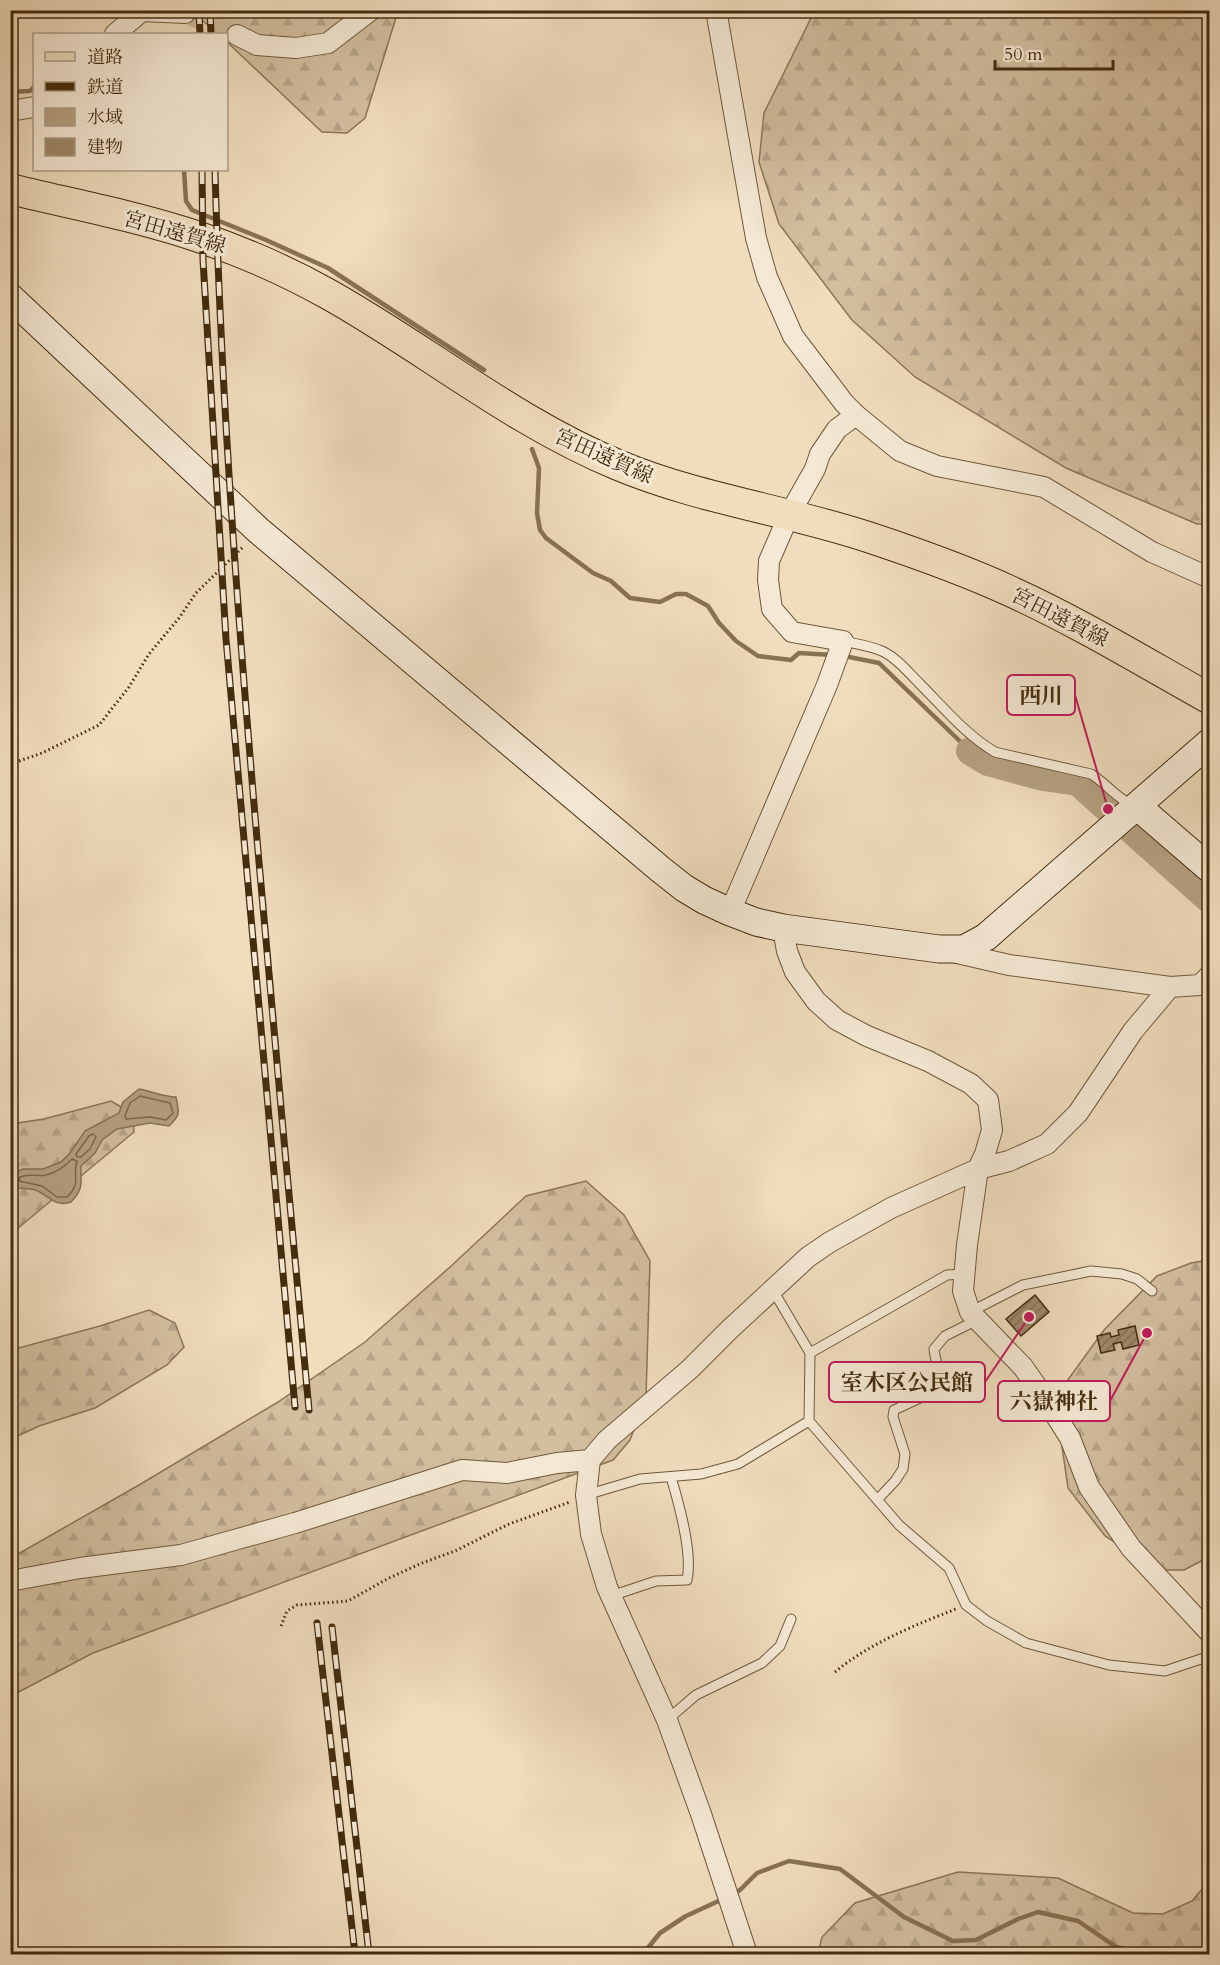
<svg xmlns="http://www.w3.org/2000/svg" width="1220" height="1965" font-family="Cardo,'Noto Serif JP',serif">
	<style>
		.forest { fill: url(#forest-firs); stroke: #8c7657; stroke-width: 1.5 }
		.water { fill: #b6a182; stroke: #887254; stroke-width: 1.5 }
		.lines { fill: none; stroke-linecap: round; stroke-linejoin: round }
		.shore { stroke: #7d6648; stroke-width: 1.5 }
		.stream { stroke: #887254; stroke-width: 4.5 }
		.river { stroke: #b6a182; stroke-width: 28 }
		.building { fill: url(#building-hatch); stroke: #442c0e; stroke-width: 1.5 }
		.street-tunnel { stroke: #ceba9b; stroke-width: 20; stroke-dasharray: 20 10; stroke-linecap: butt }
		.lane-casing { stroke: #6f583a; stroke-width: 11 }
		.street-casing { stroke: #6f583a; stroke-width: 22 }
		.secondary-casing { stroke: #442c0e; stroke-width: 29 }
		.primary-casing { stroke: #442c0e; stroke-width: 32 }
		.path { stroke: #442c0e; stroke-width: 3; stroke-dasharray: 1.5 3; stroke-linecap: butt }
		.lane { stroke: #f5e9d5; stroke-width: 9 }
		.street { stroke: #f5e9d5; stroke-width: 20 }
		.secondary { stroke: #f5e9d5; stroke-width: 27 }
		.primary { stroke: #f0ddbe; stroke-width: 30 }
		.rail-casing { stroke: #442c0e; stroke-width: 7 }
		.rail { stroke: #f5e9d5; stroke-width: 4.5; stroke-dasharray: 14; stroke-linecap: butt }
		.labels { text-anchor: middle; stroke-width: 6; stroke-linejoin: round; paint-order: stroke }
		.street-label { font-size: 21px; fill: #442c0e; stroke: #f5e9d5 }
		.leader { fill: none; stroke: #c2185b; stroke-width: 2 }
		.callout-dot { fill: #c2185b; stroke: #f5e9d5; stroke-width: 2 }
		.callout { fill: #f5e9d5; stroke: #c2185b; stroke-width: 2 }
		.callout-label { font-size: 22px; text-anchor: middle; font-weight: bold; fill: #442c0e }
	</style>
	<defs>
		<pattern id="forest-firs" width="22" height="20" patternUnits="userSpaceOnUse" patternTransform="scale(1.5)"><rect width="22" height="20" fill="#d3bfa0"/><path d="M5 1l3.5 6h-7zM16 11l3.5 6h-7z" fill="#b6a489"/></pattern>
		<pattern id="building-hatch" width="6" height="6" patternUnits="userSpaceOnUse" patternTransform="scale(1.5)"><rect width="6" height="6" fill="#9d886a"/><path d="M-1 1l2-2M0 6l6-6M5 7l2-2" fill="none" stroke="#826f56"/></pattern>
	</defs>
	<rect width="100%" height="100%" fill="#f0ddbe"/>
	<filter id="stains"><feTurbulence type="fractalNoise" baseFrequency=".00333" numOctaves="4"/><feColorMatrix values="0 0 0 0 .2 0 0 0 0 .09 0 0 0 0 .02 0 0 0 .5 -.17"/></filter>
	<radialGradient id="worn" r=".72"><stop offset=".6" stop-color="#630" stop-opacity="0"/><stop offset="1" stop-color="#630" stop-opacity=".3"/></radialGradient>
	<!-- forest -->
	<path class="forest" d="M815 10 1209 11V524H1197L1066 468 915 377 852 320 779 224 759 162 764 113Z
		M199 11H398L365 118 347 133 322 132 227 42 226 34H218L202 20Z
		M111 1101 133 1114 134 1132 11 1234V1124L44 1119Z
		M586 1181 624 1215 650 1261 646 1397 630 1440 613 1460 93 1653 11 1696V1558L139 1485 278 1402 365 1342 450 1267 526 1196Z
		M1209 1260V1557L1184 1570H1158L1105 1536 1068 1488 1060 1433 1067 1381 1104 1330 1157 1276 1191 1263Z
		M149 1310 175 1323 184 1347 167 1365 95 1408 39 1426 11 1439V1350L100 1326Z
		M958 1872 1058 1878 1133 1913 1163 1914 1192 1901 1209 1881V1954H818L822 1937 855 1903Z"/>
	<!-- water -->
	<path class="water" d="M139 1089C151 1091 163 1097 176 1097 179 1113 181 1114 169 1126L150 1123 117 1129 102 1140 95 1153 81 1166C80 1183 85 1187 71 1202 56 1207 51 1198 38 1191 31 1188 25 1189 17 1188L12 1182V1177L17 1172 23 1169H43L61 1162 70 1153 85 1131 119 1113 123 1102Z"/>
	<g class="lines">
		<!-- shore -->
		<path class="shore" d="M140 1096 170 1103 173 1113 166 1120 150 1117 126 1119 125 1116 130 1103Z
			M93 1134 96 1137 90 1149 81 1157H77L76 1154 89 1136Z
			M72 1159 77 1161C72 1176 82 1183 67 1197H57L42 1186 19 1181 20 1177C29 1173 37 1177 46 1175 56 1173 65 1166 72 1159Z"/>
		<!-- stream -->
		<path class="stream" d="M10 92 30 91 34 87
			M184 170 186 201 192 210 266 240 328 268 484 370
			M532 449 539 468 537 513 540 530 546 538 593 573 611 581 630 598 660 602 676 594H686L708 606 719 623 736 641 758 656 791 660 799 653 833 655
			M844 656 879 663 970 751
			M733 1894 740 1890 757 1873 789 1861 840 1869 904 1917 953 1941 976 1940 1018 1919 1038 1912 1078 1921 1116 1947 1144 1954
			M643 1954 660 1933 686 1916 723 1899"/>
		<!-- river -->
		<path class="river" d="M970 751 988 762 1043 777 1078 782 1210 900"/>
	</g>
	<!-- building -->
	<path class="building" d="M1035 1295 1049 1312 1021 1336 1006 1319Z
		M1135 1326 1139 1345 1123 1349 1121 1342 1113 1344 1115 1350 1101 1353 1097 1336 1110 1333 1111 1337 1119 1335 1118 1330Z"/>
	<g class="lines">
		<!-- street-tunnel -->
		<path class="street-tunnel" d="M185 13 237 35"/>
		<defs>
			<path id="lane" d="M843 641C857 644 872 646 884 652 898 659 908 672 919 683 943 707 966 735 995 752L1091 774C1106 783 1116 798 1132 805
				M771 1291 777 1297 810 1353 809 1421 899 1525 949 1568 966 1605 987 1621 1026 1643 1109 1665 1165 1671 1210 1656
				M970 1312 1023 1285 1091 1271 1122 1274 1137 1279 1152 1291
				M810 1353 947 1275 965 1274
				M586 1495 640 1479 701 1474 738 1464 809 1421
				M878 1499 895 1481 903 1469 905 1454 893 1417 894 1410 931 1393 940 1386C942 1373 935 1362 934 1349L945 1336 977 1320
				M611 1596 656 1581 687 1580C693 1553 679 1504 671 1477
				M667 1720 696 1695 762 1663 780 1646 791 1619"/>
			<path id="street" d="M716 10 756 238 767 277 793 336 844 403 856 415 900 451 937 466 1044 487 1152 552 1210 578
				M115 34 142 11 185 13
				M237 35 257 45 296 48 328 43 371 10
				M10 111 34 107
				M730 912 827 685 843 641 792 632 772 609 768 580 769 561 789 515 815 469 820 454 837 429 856 415
				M783 928 787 951 795 972 816 1001 837 1020 867 1036 928 1061 971 1084 988 1100 992 1130 985 1154 978 1169 967 1245 963 1291 970 1312 1023 1367 1044 1397 1070 1438 1089 1487 1131 1548 1210 1633
				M953 952 1009 965 1170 987 1200 985 1210 975
				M10 1581 80 1568 181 1555 295 1523 462 1470 507 1473 557 1463 590 1460
				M747 1954 701 1814 667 1720 607 1587 591 1534 586 1495 590 1460 607 1440 690 1369 730 1329 808 1257 830 1242 891 1208 978 1169 1009 1161 1047 1144 1078 1113 1133 1031 1170 987"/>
			<path id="secondary" d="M10 297 258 530 660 869 684 888 704 900 730 912 756 922 783 928 939 949H964L986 937 1210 742
				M1137 806 1210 869"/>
			<path id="primary" d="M10 189C72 204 136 216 196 236 241 251 287 271 328 294 426 349 514 422 618 465 699 499 787 510 871 538 919 554 967 571 1012 592 1080 623 1144 662 1210 699"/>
		</defs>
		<!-- lane casing -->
		<use href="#lane" class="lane-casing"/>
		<!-- street casing -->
		<use href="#street" class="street-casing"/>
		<!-- secondary casing -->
		<use href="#secondary" class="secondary-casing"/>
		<!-- primary casing -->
		<use href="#primary" class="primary-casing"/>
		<!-- path -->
		<path class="path" d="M10 761H19L42 753 99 725 129 687 149 654 179 618 196 593 244 546
			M281 1626 287 1611 297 1605 348 1601 389 1578 422 1563 455 1551 509 1524 570 1502
			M835 1672C870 1643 915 1625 956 1609"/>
		<!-- lane -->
		<use href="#lane" class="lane"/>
		<!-- street -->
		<use href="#street" class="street"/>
		<!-- secondary -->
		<use href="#secondary" class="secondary"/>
		<!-- primary -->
		<use href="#primary" class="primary"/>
		<defs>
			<path id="rail" d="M199 10 200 34
				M210 10 211 34
				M202 170 203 260 226 639 295 1407
				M215 170C221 401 239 632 259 862 275 1045 292 1227 309 1410
				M317 1623 355 1954
				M332 1627 369 1954"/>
		</defs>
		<!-- rail casing -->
		<use href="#rail" class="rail-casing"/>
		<!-- rail -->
		<use href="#rail" class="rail"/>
	</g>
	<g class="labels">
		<!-- street labels -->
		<g class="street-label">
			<text transform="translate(175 232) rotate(16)" y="7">宮田遠賀線</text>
			<text transform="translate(604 456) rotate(24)" y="7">宮田遠賀線</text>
			<text transform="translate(1060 617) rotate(27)" y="7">宮田遠賀線</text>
		</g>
	</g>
	<!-- callouts -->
	<path class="leader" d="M1108 809L1075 695M1029 1317L985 1382M1147 1333L1110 1401"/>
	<g class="callout-dot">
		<circle cx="1108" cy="809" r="6"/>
		<circle cx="1029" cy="1317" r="6"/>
		<circle cx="1147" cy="1333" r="6"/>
	</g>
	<g class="callout">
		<rect x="1007" y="675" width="68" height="40" rx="6"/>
		<rect x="829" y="1362" width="156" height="40" rx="6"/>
		<rect x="998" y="1381" width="112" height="40" rx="6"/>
	</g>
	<g class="callout-label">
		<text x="1041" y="703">西川</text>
		<text x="907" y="1390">室木区公民館</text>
		<text x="1054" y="1409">六嶽神社</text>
	</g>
	<!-- margin -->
	<rect width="1220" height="1965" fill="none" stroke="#f0ddbe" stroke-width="36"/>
	<rect x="12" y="12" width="1196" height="1941" fill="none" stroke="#442c0e" stroke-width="3"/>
	<rect x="18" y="18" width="1184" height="1929" fill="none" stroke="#442c0e" stroke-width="1.5"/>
	<!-- legend -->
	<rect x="33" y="33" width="195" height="138" fill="#f5e9d5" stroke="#ae9d85" stroke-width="1.5"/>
	<rect x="45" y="52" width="30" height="9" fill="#f0ddbe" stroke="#ae9d85" stroke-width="1.5"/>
	<text x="87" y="63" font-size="18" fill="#442c0e">道路</text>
	<rect x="45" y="82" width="30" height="9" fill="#442c0e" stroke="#ae9d85" stroke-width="1.5"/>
	<text x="87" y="93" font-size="18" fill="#442c0e">鉄道</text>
	<rect x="45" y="108" width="30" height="18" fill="#b6a182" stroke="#ae9d85" stroke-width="1.5"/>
	<text x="87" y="123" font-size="18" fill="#442c0e">水域</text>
	<rect x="45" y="138" width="30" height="18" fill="#9d886a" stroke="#ae9d85" stroke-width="1.5"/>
	<text x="87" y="153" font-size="18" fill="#442c0e">建物</text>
	<!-- scale -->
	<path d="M995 60v9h118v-9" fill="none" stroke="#442c0e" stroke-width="3"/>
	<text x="1004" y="60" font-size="18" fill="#442c0e" stroke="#f5e9d5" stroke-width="4.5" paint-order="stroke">50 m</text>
	<rect width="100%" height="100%" filter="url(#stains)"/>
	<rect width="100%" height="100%" fill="url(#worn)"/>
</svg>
